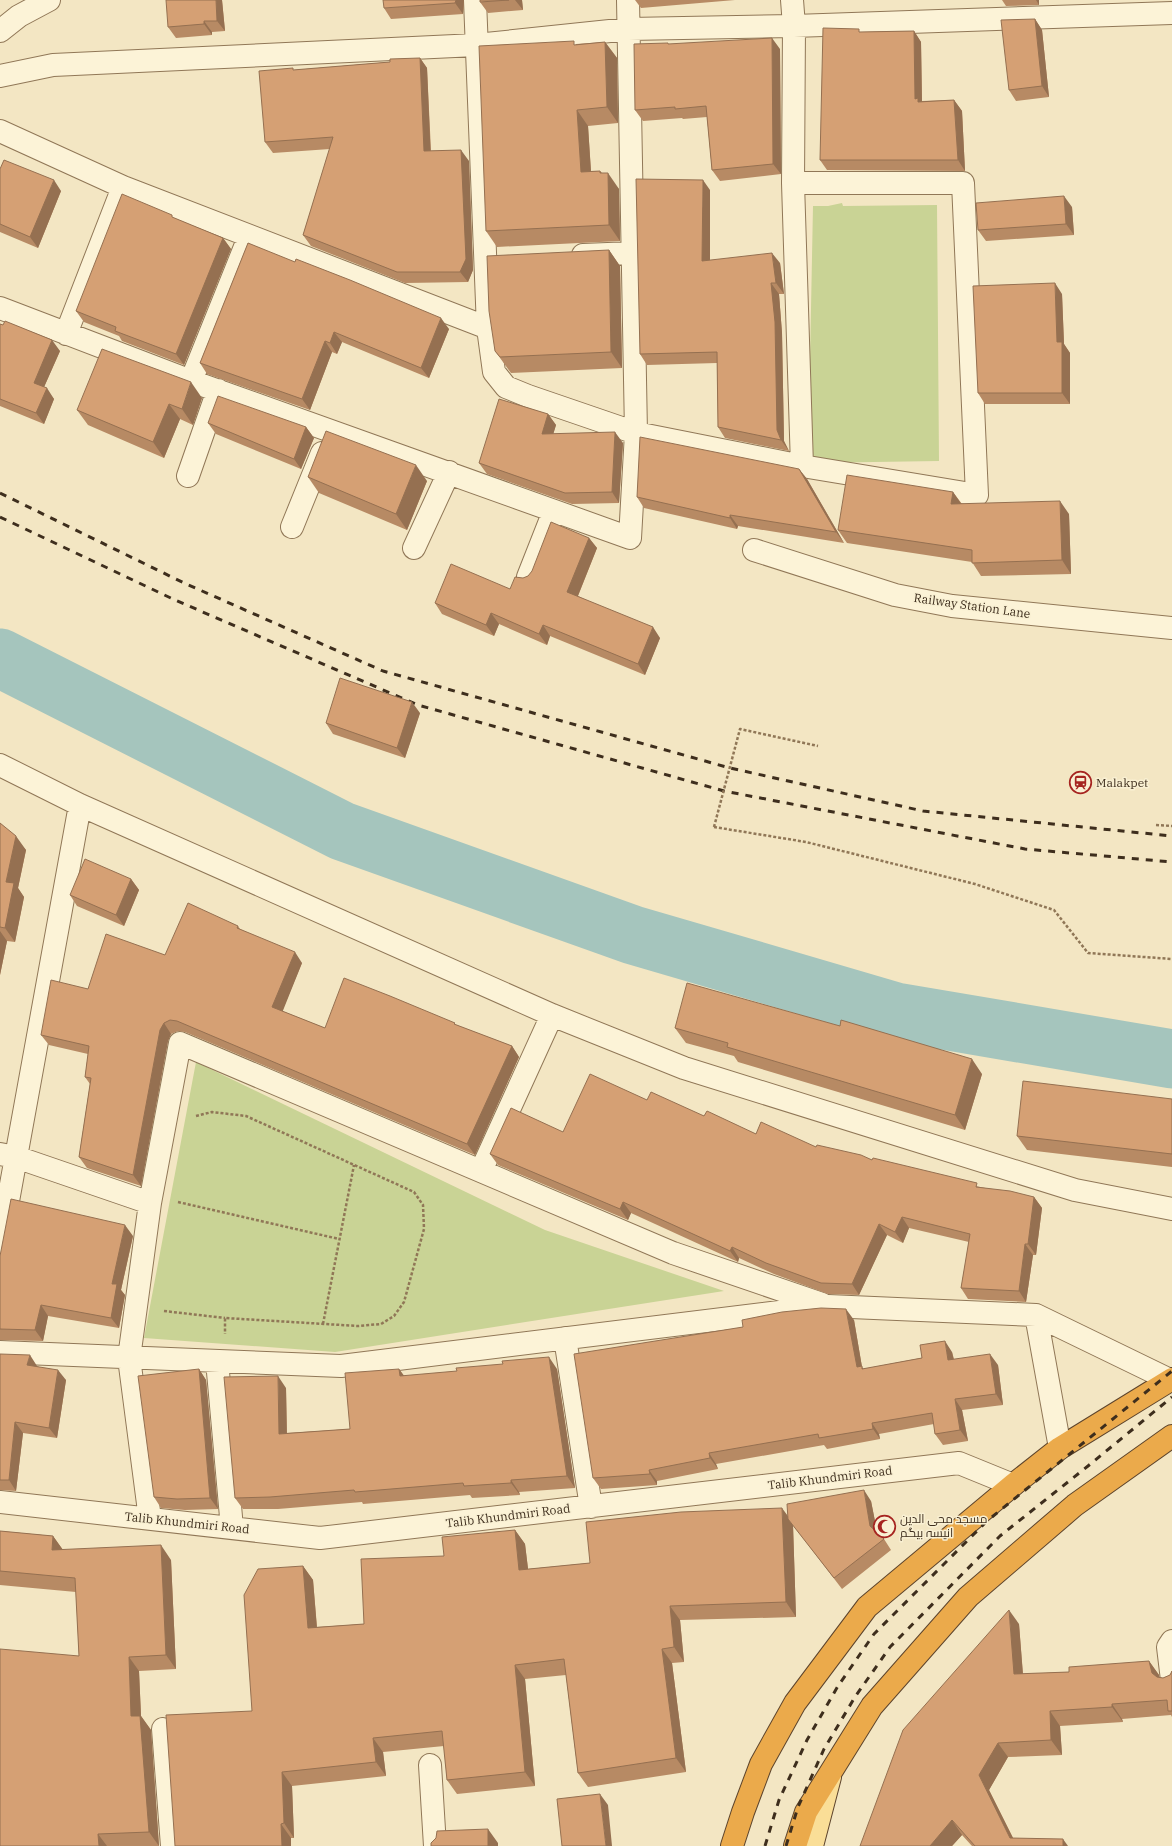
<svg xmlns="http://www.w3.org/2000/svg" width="1172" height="1846" font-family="'IBM Plex Serif',Cairo,serif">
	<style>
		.park { fill: #c9d395 }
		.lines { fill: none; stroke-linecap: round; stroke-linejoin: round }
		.river { stroke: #a5c5bd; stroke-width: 59 }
		.minor-casing { stroke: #907757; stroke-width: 24 }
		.major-casing { stroke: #5d442c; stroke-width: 24 }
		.highway-casing { stroke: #5d442c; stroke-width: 24 }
		.path { stroke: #907757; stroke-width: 2.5; stroke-dasharray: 3 2; stroke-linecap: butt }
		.minor { stroke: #fcf3d7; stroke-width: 22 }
		.major { stroke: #fade97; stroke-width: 22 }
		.highway { stroke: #ebaa4b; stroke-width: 22 }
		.rail { stroke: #3e2e1d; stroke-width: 3; stroke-dasharray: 7 7; stroke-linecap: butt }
		.path-bridge { stroke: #907757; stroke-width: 2.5; stroke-dasharray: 3 2; stroke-linecap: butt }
		.wall { fill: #b78a64 }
		.shaded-wall { fill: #957051 }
		.building { fill: #d5a074; stroke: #957051 }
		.labels { text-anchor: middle; stroke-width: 3; stroke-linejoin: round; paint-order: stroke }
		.street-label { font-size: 12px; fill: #3e2e1d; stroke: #f9f0d3 }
		.poi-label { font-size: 12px; fill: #3e2e1d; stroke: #f9f0d3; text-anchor: start }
	</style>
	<rect width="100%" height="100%" fill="#f3e6c3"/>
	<!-- park -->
	<path class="park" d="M842 203 843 206 937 205 939 461 808 463 813 206H828Z
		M196 1062 545 1230 724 1291 335 1352 144 1338Z"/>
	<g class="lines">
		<!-- river -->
		<path class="river" d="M0 658 342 831 633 935 896 1012 1172 1059"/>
		<defs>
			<path id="minor" d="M792 0 794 26 793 183 802 466 977 495 963 183H793
				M0 31 19 16 49 0
				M0 76 53 65 476 45 629 29 794 26 1172 13
				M0 131 123 187 488 328 475 0
				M583 255 633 253
				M0 308 191 381 630 538 636 433 628 0
				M488 328 494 372 506 387 528 396 636 433 802 466
				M66 334 123 187
				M191 381 249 237
				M188 476 218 390
				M292 527 322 453
				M414 548 449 472
				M754 550 895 595 952 606 1172 628
				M528 577 554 511
				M0 765 80 805 552 1015 684 1068 1075 1190 1172 1209
				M0 1154 16 1157 150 1203
				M481 1171 552 1015
				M0 1245 80 805
				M1036 1315 1060 1448
				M565 1338 591 1507
				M0 1352 341 1366 828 1306 1036 1315 1170 1380
				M217 1361 232 1528
				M0 1502 320 1538 959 1463 1013 1485
				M150 1519 129 1358 150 1203 180 1043 673 1253 822 1304
				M1172 1641 1168 1647 1172 1680
				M163 1729 172 1846
				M430 1765 435 1846"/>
			<path id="major" d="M812 1846 830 1777"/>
			<path id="highway" d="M732 1846 743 1812 761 1764 795 1703 867 1607 1013 1485 1060 1448 1172 1379
				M795 1846 806 1812 872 1706 968 1597 1075 1505 1172 1436"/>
		</defs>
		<!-- minor casing -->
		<use href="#minor" class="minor-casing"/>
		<!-- major casing -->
		<use href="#major" class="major-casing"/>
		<!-- highway casing -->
		<use href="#highway" class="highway-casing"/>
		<!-- path -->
		<path class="path" d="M1156 825 1172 826
			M714 827 806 842 975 884 1054 910 1088 953 1172 959
			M196 1116 212 1112 246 1116 414 1192 423 1205 424 1229 404 1302 394 1316 381 1324 358 1326 225 1318V1334
			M178 1202 339 1239
			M164 1311 225 1318
			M323 1324 354 1165"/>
		<!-- minor -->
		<use href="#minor" class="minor"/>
		<!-- major -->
		<use href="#major" class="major"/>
		<!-- highway -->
		<use href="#highway" class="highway"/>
		<!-- rail -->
		<path class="rail" d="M0 493 184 583 383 671 730 768 923 811 1172 836
			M0 517 175 600 418 705 724 791 1025 849 1172 862
			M765 1846 779 1800 807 1740 838 1686 874 1634 987 1521 1172 1371
			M786 1846 798 1807 824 1749 855 1697 890 1647 1000 1536 1088 1466 1172 1397"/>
		<!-- path-bridge -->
		<path class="path-bridge" d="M714 827 740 729 818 746"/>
	</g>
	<!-- wall -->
	<path class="wall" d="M222 0 225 31 212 32V35L176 38 168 27Z
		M464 0 463 14 391 19 384 8Z
		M480 0H522L523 10 488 13 480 2Z
		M635 0H735L641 8Z
		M1002 0H1039V5L1006 6Z
		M1035 19 1042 30 1049 97 1016 101 1009 90Z
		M914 31 921 42 922 101 954 100 962 111 965 171 827 170 820 160 862 32Z
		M605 42 617 58 618 123 588 126 591 171H600L602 173 619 189 620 241 497 247 486 231 576 44Z
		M669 44 780 49 781 174 720 181 712 170 707 117 683 119 682 118 643 121 635 110Z
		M420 58 427 68 431 151 469 161 473 270 468 282 405 283 311 246 303 235 330 149 273 153 265 142 294 70 390 62Z
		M0 169 61 191 38 248 0 232Z
		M710 190V260L780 263 784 294H779L782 333 784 441 789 451 725 438 718 427 717 363 647 365 640 354Z
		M1072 207 1074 235 986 241 978 230Z
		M174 218 223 238 231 249 184 365 122 341 119 336 84 322 76 311Z
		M248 243 449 329 429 378 342 342 337 354 332 352 310 410 207 374 200 363Z
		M609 250 620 266 622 368 511 373 495 351Z
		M1062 294 1064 344 1070 353V404H985L978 393Z
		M0 324 60 351 44 387 54 399 44 424 0 406Z
		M202 398 193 425 180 419 164 458 88 425 77 410Z
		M548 414 556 425 553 434 623 443 619 503 572 504 487 474 479 463Z
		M208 423 306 427 314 438 301 469 216 434Z
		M799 469 807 479 844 543 738 526 737 529 644 508 637 497Z
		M308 477 427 481 407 530 319 493Z
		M953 492 962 504 1069 514 1071 574 981 576 972 562 847 543 838 530Z
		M589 538 597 548 578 596 660 638 645 675 550 636 547 645 499 624 494 636 442 614 435 603 510 589 528 576Z
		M420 713 405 758 333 734 326 723Z
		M0 823 26 850 18 888 24 897 15 942 7 941 0 975Z
		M131 879 139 890 124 926 77 906 70 895Z
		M238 926 240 929 302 963 282 1011 325 1028 456 1025 512 1046 519 1057 475 1155 185 1032 178 1031 171 1034 168 1041 141 1186 87 1168 79 1157 90 1084 85 1077 88 1054 49 1045 41 1035 88 989 165 955Z
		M675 1028 982 1074 965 1130 738 1062 734 1056 686 1043Z
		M1172 1099V1167L1027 1150 1017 1136Z
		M647 1100 704 1116 756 1134 872 1160 980 1187 1034 1197 1042 1208 1036 1255H1033L1026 1302 968 1299 961 1288 969 1242 909 1228 903 1243 887 1235 859 1295 828 1294 774 1274 739 1258 738 1262 736 1261 631 1213 628 1220 498 1165 490 1154 563 1132Z
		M133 1236 121 1290 125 1295 119 1328 48 1316 43 1341 0 1340V1256Z
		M854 1320 862 1367 863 1369 952 1352 954 1359 998 1365 1003 1405 962 1410 968 1441 943 1445 935 1434 934 1424 879 1434 880 1439 827 1449 824 1445 716 1464 718 1469 657 1481V1485L601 1489 593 1478Z
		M0 1354 37 1366 66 1380 57 1438 23 1433 16 1491 0 1490Z
		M199 1369 206 1380 218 1509 185 1510 161 1508 154 1497Z
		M399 1369 404 1376 557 1369 575 1488 519 1492 520 1495 472 1498 470 1495 363 1504 362 1502 278 1509H243L235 1498 286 1388 287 1433 350 1429Z
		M871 1501 877 1532 884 1539 891 1550 842 1589 793 1525 796 1617 680 1620 684 1662 672 1663 686 1772 588 1787 578 1773 566 1675 525 1679 535 1786 457 1794 447 1780 444 1746 383 1752 386 1776 292 1786 294 1838H291V1846H175L252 1711 303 1566 313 1580 317 1627 364 1624 444 1556 515 1530 525 1544 528 1569 590 1563 788 1517Z
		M0 1531 53 1536 63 1550 171 1560 176 1669 139 1671 141 1716 151 1730 159 1846H0L79 1656 76 1592 0 1585Z
		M1019 1624 1023 1674 1069 1672 1149 1661 1159 1675V1677L1163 1678 1170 1675 1172 1671V1717L1171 1715 1122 1719 1123 1722 1060 1726 1062 1755 1008 1757 989 1790 1013 1838 1068 1846H972L962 1835 952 1846H860Z"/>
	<!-- shaded-wall -->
	<path class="shaded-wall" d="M216 0H222L225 31 217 21Z
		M456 0H464L463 14 455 3Z
		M515 0H522L523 10Z
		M1036 0H1039V5Z
		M1035 19 1042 30 1049 97 1042 86Z
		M204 21 212 32V35L204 24Z
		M914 31 921 42 922 105 915 99Z
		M772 38 780 49 781 174 773 164Z
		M605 42 617 58 618 123 607 107Z
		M420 58 427 68 431 162 424 151Z
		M954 100 962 111 965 171 958 160Z
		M577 110 588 126 592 188 581 172Z
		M461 150 469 161 473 270 468 282 460 272Z
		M600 171 608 182V173L619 189 620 241 609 225Z
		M54 180 61 191 38 248 30 237Z
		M703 180 710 190V272L702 261Z
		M1064 196 1072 207 1074 235 1066 224Z
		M223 238 231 249 184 365 176 354Z
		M609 250 620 266 622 368 611 352Z
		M772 253 780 263 784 294 776 283Z
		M771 283 779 294 782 333 784 441 789 451 781 440 777 430Z
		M1055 283 1062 294 1064 344 1070 353V404L1062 393 1057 342Z
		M441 318 449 329 429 378 421 368Z
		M334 332 342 342 337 354 330 343Z
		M52 340 60 351 41 394 34 383Z
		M325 341 332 352 310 410 302 399Z
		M191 382 202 398 193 425 182 409Z
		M47 388 54 399 44 424 36 413Z
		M169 404 180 419 164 458 153 442Z
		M548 414 556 425 550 445 542 434Z
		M306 427 314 438 301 469 294 459Z
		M615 432 623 443 619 503 612 492Z
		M416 465 427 481 407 530 396 514Z
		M799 469 807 479 844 543 836 532Z
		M953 492 962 505 951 504Z
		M1060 501 1069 514 1071 574 1062 560Z
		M730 515 738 526 737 529 730 518Z
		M589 538 597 548 575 603 567 592Z
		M491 613 499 624 494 636 486 625Z
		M543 625 550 636 547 645 539 634Z
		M653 627 660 638 645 675 638 664Z
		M412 702 420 713 405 758 397 748Z
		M16 836 26 850 18 888 24 897 15 942 5 928 6 882Z
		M131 879 139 890 124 926 116 915Z
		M0 931 7 941 0 975Z
		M295 952 302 963 280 1018 272 1007Z
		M164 1023 171 1034 168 1041 141 1186 133 1175 160 1030Z
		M512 1046 519 1057 475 1155 467 1144Z
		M972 1059 982 1074 965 1130 955 1115Z
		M1034 1197 1042 1208 1036 1255 1028 1244Z
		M623 1202 631 1213 628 1220 620 1209Z
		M902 1217 909 1228 903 1243 895 1232Z
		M879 1224 887 1235 859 1295 852 1284Z
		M125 1225 133 1236 121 1290 125 1295 119 1328 111 1318 112 1284Z
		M1025 1244 1033 1255 1026 1302 1019 1291Z
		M732 1247 739 1258 738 1262 730 1251Z
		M41 1305 48 1316 43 1341 35 1330Z
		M846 1309 854 1320 862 1367 869 1377 857 1367Z
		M945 1341 952 1352 956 1371 948 1360Z
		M990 1354 998 1365 1003 1405 996 1394Z
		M30 1355 37 1366 35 1376 27 1365Z
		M549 1357 557 1369 575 1488 567 1476Z
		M199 1369 206 1380 218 1509 210 1498Z
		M399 1369 408 1381 400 1376Z
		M58 1370 66 1380 57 1438 49 1428Z
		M278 1376 286 1388 287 1446 279 1434Z
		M955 1399 962 1410 968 1441 960 1430Z
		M15 1422 23 1433 16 1491 9 1480Z
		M872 1423 879 1434 880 1439 873 1429Z
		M709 1453 716 1464 718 1469 710 1458Z
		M649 1470 657 1481V1485L650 1474Z
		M511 1480 519 1492 520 1495 511 1483Z
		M864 1490 871 1501 878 1536 870 1526Z
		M782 1508 793 1523 788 1519 793 1525 796 1617 786 1602Z
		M515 1530 525 1544 530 1585 519 1570Z
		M53 1536 63 1550H52Z
		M161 1545 171 1560 176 1669 166 1655Z
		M303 1566 313 1580 318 1642 308 1628Z
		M670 1606 680 1620 684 1662 674 1647Z
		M1009 1610 1019 1624 1024 1689 1014 1674Z
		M662 1649 672 1663 686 1772 676 1758Z
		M129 1657 139 1671 141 1716 151 1730 159 1846 149 1832 131 1716Z
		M1149 1661 1159 1675 1162 1688 1152 1673Z
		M515 1665 525 1679 535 1786 525 1772Z
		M1112 1704 1122 1719 1123 1722 1112 1707Z
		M1050 1711 1060 1726 1062 1755 1051 1740Z
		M373 1738 383 1752 386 1776 376 1762Z
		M998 1743 1008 1757 989 1790 1017 1846 1010 1838 979 1775Z
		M282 1772 292 1786 294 1838 284 1823Z
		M600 1794 608 1805 612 1846H606Z
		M952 1820 962 1835 952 1846H930Z
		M281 1824 291 1838V1846H282Z
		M488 1829 498 1843V1846H488Z
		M98 1834 107 1846H99Z
		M1063 1839 1068 1846H1063Z"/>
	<!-- building -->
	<path class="building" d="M166 0H216L217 21H204V24L168 27Z
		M383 0H456L455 3 384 8Z
		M480 0H509L480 2Z
		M1035 19 1042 86 1009 90 1001 20Z
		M823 28 859 29V32L914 31 915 99 918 98V102L954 100 958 160H820Z
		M772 38 773 164 712 170 706 106 675 109V107L635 110 634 44 668 43V44Z
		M574 41V45L605 42 607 107 577 110 581 172 600 171V173H608L609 225 486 231 479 46Z
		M420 58 424 151 461 150 466 259 460 272H397L303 235 333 137 265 142 259 71 293 68V70L390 62V59Z
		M4 160 54 180 30 237 0 224V169Z
		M636 179 703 180 702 261 772 253 776 283H771L775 322 777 430 781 440 718 427 717 352 640 354Z
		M122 194 172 215V217L223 238 176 354 115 331 116 327 76 311Z
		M1064 196 1066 224 978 230 976 203Z
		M248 243 295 262 296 259 350 280 441 318 421 368 334 332 330 343 325 341 302 399 200 363Z
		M609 250 611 352 500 357 495 351 489 311 487 256Z
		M1055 283 1057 342H1062V393H978L973 286Z
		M5 321 52 340 34 383 47 388 36 413 0 399V324L3 325Z
		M102 349 191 382 182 409 169 404 153 442 77 410Z
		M218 396 306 427 294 459 208 423Z
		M499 399 548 414 542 434 615 432 612 492 565 493 479 463Z
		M326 431 416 465 396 514 308 477Z
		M640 437 799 469 836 532 730 515V518L637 497Z
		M847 475 953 492 951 504 1060 501 1062 560 972 563V550L838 530Z
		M551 522 589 538 567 592 653 627 638 664 543 625 539 634 491 613 486 625 435 603 451 564 510 589 515 577 523 578 528 576 532 571Z
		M340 678 412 702 397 748 326 723Z
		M0 823 16 836 6 882 14 883 5 928 0 927Z
		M85 859 131 879 116 915 70 895Z
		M188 903 238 926 237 928 295 952 272 1007 325 1028 344 978 390 996 455 1023 454 1024 512 1046 467 1144 177 1021 170 1020 164 1023 160 1030 133 1175 79 1157 91 1078 85 1077 89 1046 41 1035 51 980 88 989 106 934 165 955Z
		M687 983 840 1026 841 1020 972 1059 955 1115 727 1047 728 1043 675 1028Z
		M590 1074 647 1100 651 1092 704 1116 707 1111 756 1134 761 1122 816 1147 817 1145 861 1155 872 1160 873 1158 977 1183 976 1187 1010 1191 1034 1197 1028 1244H1025L1019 1291 961 1288 970 1234 902 1217 895 1232 879 1224 852 1284 821 1283 766 1263 732 1247 730 1251 728 1250 623 1202 620 1209 490 1154 511 1108 563 1132Z
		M1023 1081 1172 1099V1154L1017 1136Z
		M11 1199 125 1225 112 1284H117L111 1318 41 1305 35 1330 0 1329V1256Z
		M821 1308 846 1309 857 1367 862 1366V1369L922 1358 920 1345 945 1341 948 1360 990 1354 996 1394 955 1399 960 1430 935 1434 932 1413 872 1423 873 1429 819 1438 818 1434 709 1453 710 1458 649 1470 650 1474 593 1478 574 1354 743 1327 742 1320 782 1312Z
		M0 1354 30 1355 27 1365 58 1370 49 1428 15 1422 9 1480H0Z
		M549 1357 567 1476 511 1480V1483L464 1486 463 1483 355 1492 354 1490 270 1497 235 1498 224 1377 278 1376 279 1434 350 1429 345 1373 399 1369 400 1376 457 1371 456 1368 503 1364 502 1361Z
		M199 1369 210 1498 177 1499 154 1497 138 1376Z
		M864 1490 870 1526 884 1539 834 1578 788 1519 787 1504Z
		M782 1508 786 1602 670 1606 674 1647 662 1649 676 1758 578 1773 564 1659 515 1665 525 1772 447 1780 442 1731 373 1738 376 1762 282 1772 284 1823 281 1824 282 1846H175L174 1831 166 1715 252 1711 244 1595 258 1569 303 1566 308 1628 364 1624 361 1559 444 1556 442 1537 515 1530 519 1570 590 1563 586 1522 681 1512Z
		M0 1531 53 1536 52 1550 161 1545 166 1655 129 1657 131 1716H140L149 1832 98 1834 99 1846H0V1649L79 1656 75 1578 0 1571Z
		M1009 1610 1014 1674 1069 1672V1667L1149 1661 1152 1673 1157 1677 1163 1678 1170 1675 1172 1671V1711H1168L1167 1700 1112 1704V1707L1050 1711 1051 1740 998 1743 979 1775 1010 1838 1063 1839V1846H975L952 1820 930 1846H860L903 1730Z
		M600 1794 606 1846H562L557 1799Z
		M488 1829V1846H431V1843L436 1838 437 1831Z"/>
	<!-- icons -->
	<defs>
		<symbol id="station-ring" viewBox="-11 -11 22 22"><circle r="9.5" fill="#f9f0d3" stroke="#a62420" stroke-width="1.5"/><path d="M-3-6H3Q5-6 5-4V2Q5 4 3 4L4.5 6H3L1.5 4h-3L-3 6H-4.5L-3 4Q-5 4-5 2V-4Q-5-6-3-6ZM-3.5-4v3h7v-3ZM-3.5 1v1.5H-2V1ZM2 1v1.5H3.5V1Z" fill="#a62420"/></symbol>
		<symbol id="mosque-ring" viewBox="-11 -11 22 22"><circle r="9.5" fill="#f9f0d3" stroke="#a62420" stroke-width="1.5"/><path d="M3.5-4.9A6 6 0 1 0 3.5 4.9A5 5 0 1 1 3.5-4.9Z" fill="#a62420"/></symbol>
	</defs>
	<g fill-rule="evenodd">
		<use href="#station-ring" x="1068" y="770" width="25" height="25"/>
		<use href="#mosque-ring" x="872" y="1514" width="25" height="25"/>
	</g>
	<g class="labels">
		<!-- street labels -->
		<g class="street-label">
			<text transform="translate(972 606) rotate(8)" y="4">Railway Station Lane</text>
			<text transform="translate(830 1478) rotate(-7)" y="4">Talib Khundmiri Road</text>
			<text transform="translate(508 1516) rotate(-7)" y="4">Talib Khundmiri Road</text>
			<text transform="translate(187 1523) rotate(6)" y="4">Talib Khundmiri Road</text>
		</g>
		<!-- poi labels -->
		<g class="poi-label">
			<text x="1096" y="787">Malakpet</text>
			<text x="900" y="1523">مسجد محی الدین<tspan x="900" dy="14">انیسہ بیگم</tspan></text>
		</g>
	</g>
</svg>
